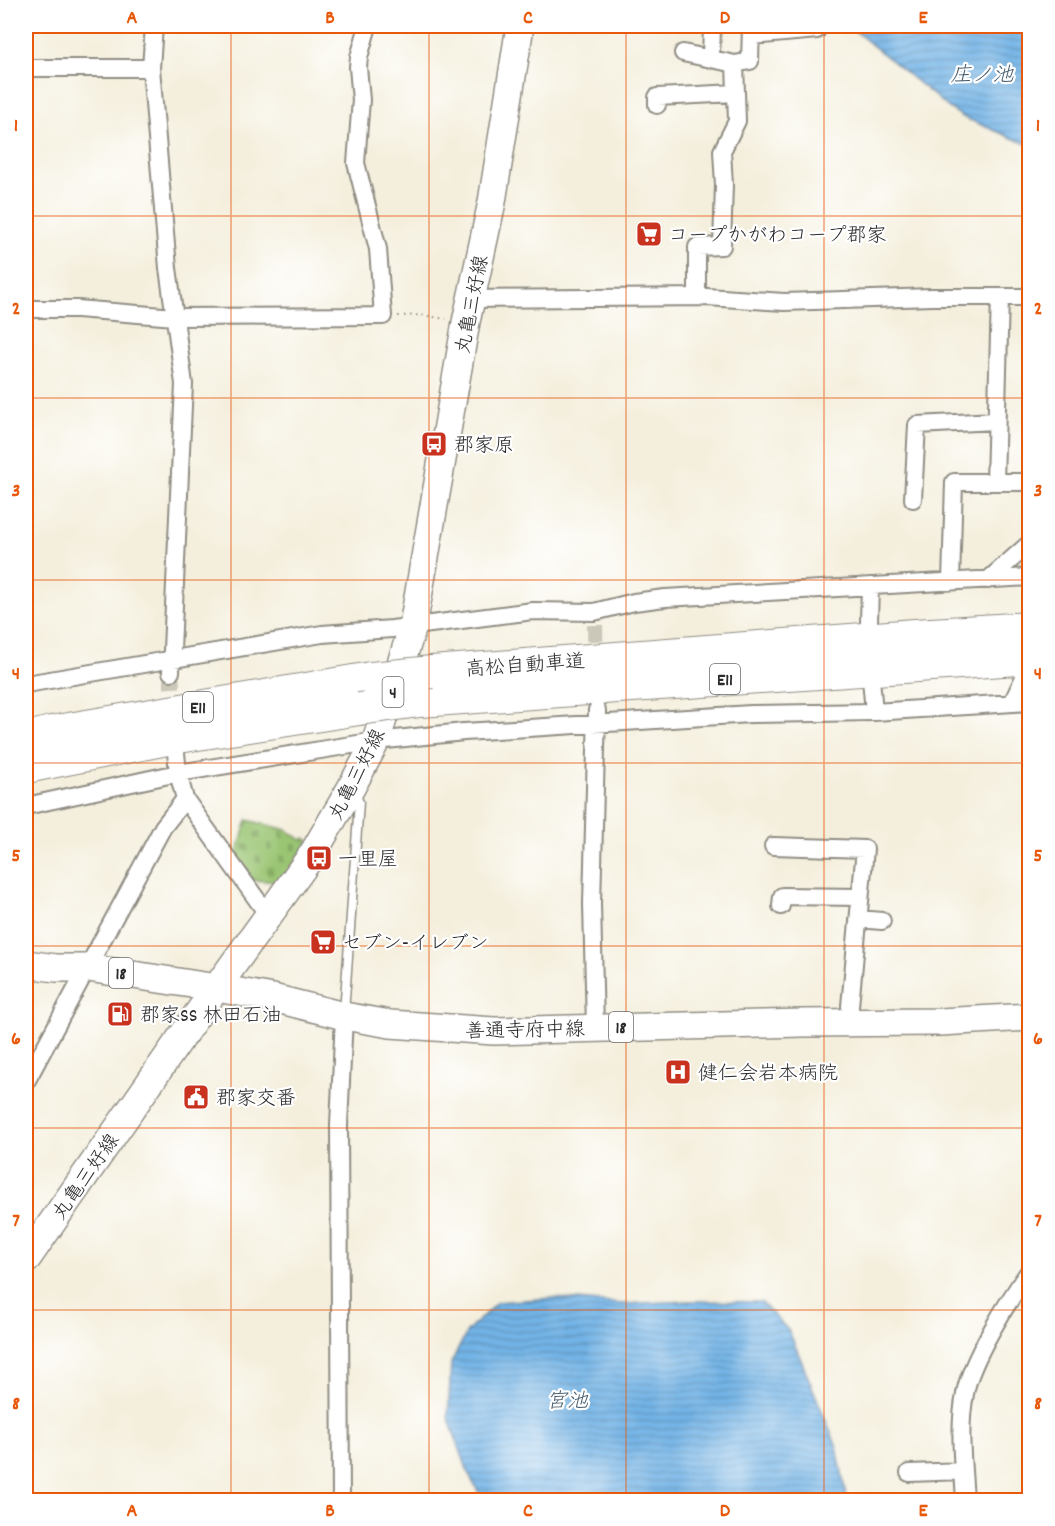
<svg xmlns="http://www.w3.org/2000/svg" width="1055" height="1526" font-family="Dekko,'Klee One',sans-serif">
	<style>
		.cemetery { fill: url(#cemetery-stones); stroke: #62784e; stroke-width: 1.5 }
		.water { fill: url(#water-rules); stroke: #4e6f88; stroke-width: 1.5 }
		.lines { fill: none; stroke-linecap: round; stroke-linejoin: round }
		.minor-tunnel { stroke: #ccc8b9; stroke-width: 16; stroke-dasharray: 16 8; stroke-linecap: butt }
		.service-casing { stroke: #908d84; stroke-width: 11 }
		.minor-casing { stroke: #908d84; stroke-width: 20 }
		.primary-casing { stroke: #908d84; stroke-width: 30 }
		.motorway-casing { stroke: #908d84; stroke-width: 34 }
		.path { stroke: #908d84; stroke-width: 2; stroke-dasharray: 1.5 4.5; stroke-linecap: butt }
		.service { stroke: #fff; stroke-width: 8 }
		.minor { stroke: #fff; stroke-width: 16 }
		.primary { stroke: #fff; stroke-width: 27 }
		.motorway { stroke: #fff; stroke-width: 32 }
		.motorway-bridge-casing { stroke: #908d84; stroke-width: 34; stroke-linecap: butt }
		.motorway-bridge { stroke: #fff; stroke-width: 32 }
		.grid { fill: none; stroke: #e8590c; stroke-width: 1.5; stroke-opacity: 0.55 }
		.labels { text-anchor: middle; stroke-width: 4.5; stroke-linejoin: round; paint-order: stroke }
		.shield { fill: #fff; stroke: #6b6b6b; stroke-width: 1.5 }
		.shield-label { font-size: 18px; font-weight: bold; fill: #2b2b2b }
		.poi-label { font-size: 20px; fill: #2b2b2b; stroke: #fff; text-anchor: start }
		.street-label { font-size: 20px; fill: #2b2b2b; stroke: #fff }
		.water-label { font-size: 21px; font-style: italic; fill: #445b6c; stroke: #fff }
		.neatline { fill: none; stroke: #e8590c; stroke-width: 2 }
		.grid-label { font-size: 20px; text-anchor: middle; font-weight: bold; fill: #e8590c }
	</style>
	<defs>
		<pattern id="cemetery-stones" width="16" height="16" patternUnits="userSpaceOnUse" patternTransform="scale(1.5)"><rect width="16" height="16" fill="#9ac572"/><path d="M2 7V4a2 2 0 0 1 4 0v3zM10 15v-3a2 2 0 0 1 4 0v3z" fill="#85a963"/></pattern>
		<pattern id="water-rules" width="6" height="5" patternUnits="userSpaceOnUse" patternTransform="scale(1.5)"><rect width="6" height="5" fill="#72b3e6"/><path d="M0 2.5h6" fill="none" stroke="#5e92bb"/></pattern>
	</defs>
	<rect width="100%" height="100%" fill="#fff"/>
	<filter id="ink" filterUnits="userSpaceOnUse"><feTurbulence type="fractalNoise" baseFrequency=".0167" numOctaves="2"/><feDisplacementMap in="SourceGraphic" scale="12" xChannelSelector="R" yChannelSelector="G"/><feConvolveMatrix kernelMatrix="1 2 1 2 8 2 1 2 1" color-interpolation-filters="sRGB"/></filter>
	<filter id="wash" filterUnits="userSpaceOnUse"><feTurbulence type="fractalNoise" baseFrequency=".008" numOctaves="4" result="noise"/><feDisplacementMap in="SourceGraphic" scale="24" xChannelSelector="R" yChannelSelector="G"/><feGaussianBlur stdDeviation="1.35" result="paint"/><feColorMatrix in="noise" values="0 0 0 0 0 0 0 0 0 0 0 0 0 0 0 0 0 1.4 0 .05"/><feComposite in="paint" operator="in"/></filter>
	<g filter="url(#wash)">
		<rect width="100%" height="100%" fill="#f4efdd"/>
		<!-- cemetery -->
		<path class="cemetery" d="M247 820 287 830 303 841 305 838 309 841 281 882 252 880 236 857Z"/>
		<!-- water -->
		<path class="water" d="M849 26H1029V145L963 117 949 108Z
			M553 1298 623 1304 691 1301 761 1302 789 1331 837 1447 847 1500H483L470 1477 448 1417 451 1363 467 1332 497 1302Z"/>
	</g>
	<g filter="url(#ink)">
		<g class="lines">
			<!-- minor-tunnel -->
			<path class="minor-tunnel" d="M595 625 596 667
				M171 672 174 717"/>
			<defs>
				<path id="service" d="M344 1013 359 802 355 794"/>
				<path id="minor" d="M154 26 151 68 168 268 184 384 171 672
					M751 36 817 30
					M683 53 735 64 737 121 722 151 724 185 722 246 697 247V297
					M711 59 712 26
					M735 64 750 61 751 26
					M26 68H151
					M657 105V97L736 93
					M471 299 707 297 784 302 932 297H1030
					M26 309H77L175 317 383 316 378 249 356 163 361 100 358 67 359 57 368 26
					M995 482 1000 297
					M913 499 917 425 996 421
					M988 580 1030 543
					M951 582 954 482H1030
					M869 622 870 586
					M871 679 874 712
					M26 684 322 634 392 629 533 611 594 612 634 602 665 598 1030 577
					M1012 703 1028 669
					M176 753 178 773 185 799 268 915
					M26 806 178 773 376 741 464 732 751 714 874 712 1030 702
					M773 846 865 849 850 1006 851 1024
					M781 906 782 896 860 897
					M858 919 882 921
					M595 1028 592 904 597 710
					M26 1082 163 827 185 799
					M909 1473 963 1471
					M341 1500 339 1125 344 1016
					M965 1500C963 1465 958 1429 965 1394 970 1361 1010 1298 1030 1270"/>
				<path id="primary" d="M26 964 56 968H88L217 988 273 998 344 1016 390 1024 494 1031 802 1023 940 1022 1030 1017
					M26 1260 194 1019 312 855 351 788 376 741 413 626 466 322 492 202 520 26"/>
				<path id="motorway" d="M432 672 915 635 1030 628
					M420 701 1030 658
					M26 739 51 732 371 678
					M26 767 172 738 359 709"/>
			</defs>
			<!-- service casing -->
			<use href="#service" class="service-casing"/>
			<!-- minor casing -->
			<use href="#minor" class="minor-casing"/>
			<!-- primary casing -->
			<use href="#primary" class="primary-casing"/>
			<!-- motorway casing -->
			<use href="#motorway" class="motorway-casing"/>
			<!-- path -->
			<path class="path" d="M398 316 422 315 446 319"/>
			<!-- service -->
			<use href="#service" class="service"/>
			<!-- minor -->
			<use href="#minor" class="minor"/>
			<!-- primary -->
			<use href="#primary" class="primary"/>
			<!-- motorway -->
			<use href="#motorway" class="motorway"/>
			<defs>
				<path id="motorway-bridge" d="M371 678 432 672
					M359 709 420 701"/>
			</defs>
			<!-- motorway-bridge casing -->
			<use href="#motorway-bridge" class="motorway-bridge-casing"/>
			<!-- motorway-bridge -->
			<use href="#motorway-bridge" class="motorway-bridge"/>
		</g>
	</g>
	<!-- grid -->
	<path class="grid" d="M231 26V1500M429 26V1500M626 26V1500M824 26V1500M26 216H1030M26 398H1030M26 580H1030M26 763H1030M26 946H1030M26 1128H1030M26 1310H1030"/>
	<!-- icons -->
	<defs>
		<symbol id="supermarket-square" viewBox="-11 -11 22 22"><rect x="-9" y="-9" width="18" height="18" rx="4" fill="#c8321e" stroke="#fff"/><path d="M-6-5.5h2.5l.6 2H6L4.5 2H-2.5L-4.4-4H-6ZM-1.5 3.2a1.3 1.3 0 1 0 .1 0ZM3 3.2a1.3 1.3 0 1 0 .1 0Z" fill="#fff"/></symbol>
		<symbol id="bus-square" viewBox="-11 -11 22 22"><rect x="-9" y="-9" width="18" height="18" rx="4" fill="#c8321e" stroke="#fff"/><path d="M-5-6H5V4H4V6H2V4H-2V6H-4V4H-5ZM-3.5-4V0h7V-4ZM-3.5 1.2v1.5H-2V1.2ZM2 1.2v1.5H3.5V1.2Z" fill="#fff"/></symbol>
		<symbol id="fuel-square" viewBox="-11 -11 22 22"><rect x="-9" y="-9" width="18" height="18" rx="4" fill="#c8321e" stroke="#fff"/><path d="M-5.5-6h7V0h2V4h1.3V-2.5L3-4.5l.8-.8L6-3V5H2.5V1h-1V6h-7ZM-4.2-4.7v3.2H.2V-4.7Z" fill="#fff"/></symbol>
		<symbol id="hospital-square" viewBox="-11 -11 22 22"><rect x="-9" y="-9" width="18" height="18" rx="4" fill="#c8321e" stroke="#fff"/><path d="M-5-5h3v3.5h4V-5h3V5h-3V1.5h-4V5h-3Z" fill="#fff"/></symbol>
		<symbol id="civic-square" viewBox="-11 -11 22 22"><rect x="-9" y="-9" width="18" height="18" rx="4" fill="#c8321e" stroke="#fff"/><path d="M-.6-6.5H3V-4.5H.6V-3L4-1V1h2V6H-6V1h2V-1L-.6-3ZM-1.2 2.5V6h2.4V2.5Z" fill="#fff"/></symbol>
	</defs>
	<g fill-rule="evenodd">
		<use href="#supermarket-square" x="634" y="219" width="30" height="30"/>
		<use href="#bus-square" x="419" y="429" width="30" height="30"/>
		<use href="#bus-square" x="304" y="843" width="30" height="30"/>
		<use href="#supermarket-square" x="308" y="927" width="30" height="30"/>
		<use href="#fuel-square" x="105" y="999" width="30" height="30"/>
		<use href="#hospital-square" x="663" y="1057" width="30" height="30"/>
		<use href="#civic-square" x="181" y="1082" width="30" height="30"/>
	</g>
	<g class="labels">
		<!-- shield labels -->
		<g class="shield">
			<rect x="710" y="664" width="30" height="30" rx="4.5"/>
			<rect x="382.5" y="677" width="21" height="30" rx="4.5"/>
			<rect x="183" y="692" width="30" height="30" rx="4.5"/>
			<rect x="109" y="958" width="24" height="30" rx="4.5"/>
			<rect x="609" y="1012" width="24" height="30" rx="4.5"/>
		</g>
		<g class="shield-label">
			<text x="725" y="685">E11</text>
			<text x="393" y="698">4</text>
			<text x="198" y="713">E11</text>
			<text x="121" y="979">18</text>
			<text x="621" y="1033">18</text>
		</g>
		<!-- poi labels -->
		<g class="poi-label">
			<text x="668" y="241">コープかがわコープ郡家</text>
			<text x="454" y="451">郡家原</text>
			<text x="338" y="865">一里屋</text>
			<text x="342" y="949">セブン-イレブン</text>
			<text x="140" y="1021">郡家SS 林田石油</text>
			<text x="698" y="1079">健仁会岩本病院</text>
			<text x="216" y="1104">郡家交番</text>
		</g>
		<!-- street labels -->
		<g class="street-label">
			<text transform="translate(471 304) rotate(-79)" y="7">丸亀三好線</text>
			<text transform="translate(525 664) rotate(-4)" y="7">高松自動車道</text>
			<text transform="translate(356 774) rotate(-63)" y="7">丸亀三好線</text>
			<text transform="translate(525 1029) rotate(-1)" y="7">善通寺府中線</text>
			<text transform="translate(85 1176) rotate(-55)" y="7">丸亀三好線</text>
		</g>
		<!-- water labels -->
		<g class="water-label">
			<text x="982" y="81">庄ノ池</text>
			<text x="567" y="1407">宮池</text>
		</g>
	</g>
	<!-- margin -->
	<rect width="1055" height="1526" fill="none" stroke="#fff" stroke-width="66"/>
	<rect x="33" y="33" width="989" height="1460" class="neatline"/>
	<g class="grid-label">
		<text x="132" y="23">A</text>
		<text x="330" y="23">B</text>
		<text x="528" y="23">C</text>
		<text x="725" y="23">D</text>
		<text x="923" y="23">E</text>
		<text x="16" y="131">1</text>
		<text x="1038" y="131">1</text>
		<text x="16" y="314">2</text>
		<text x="1038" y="314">2</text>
		<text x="16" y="496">3</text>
		<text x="1038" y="496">3</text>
		<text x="16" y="679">4</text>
		<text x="1038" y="679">4</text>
		<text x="16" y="861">5</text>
		<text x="1038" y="861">5</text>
		<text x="16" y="1044">6</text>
		<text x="1038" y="1044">6</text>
		<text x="16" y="1226">7</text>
		<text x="1038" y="1226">7</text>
		<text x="16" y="1409">8</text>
		<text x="1038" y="1409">8</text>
		<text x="132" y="1516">A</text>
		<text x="330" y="1516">B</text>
		<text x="528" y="1516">C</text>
		<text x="725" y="1516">D</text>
		<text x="923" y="1516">E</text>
	</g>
</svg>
